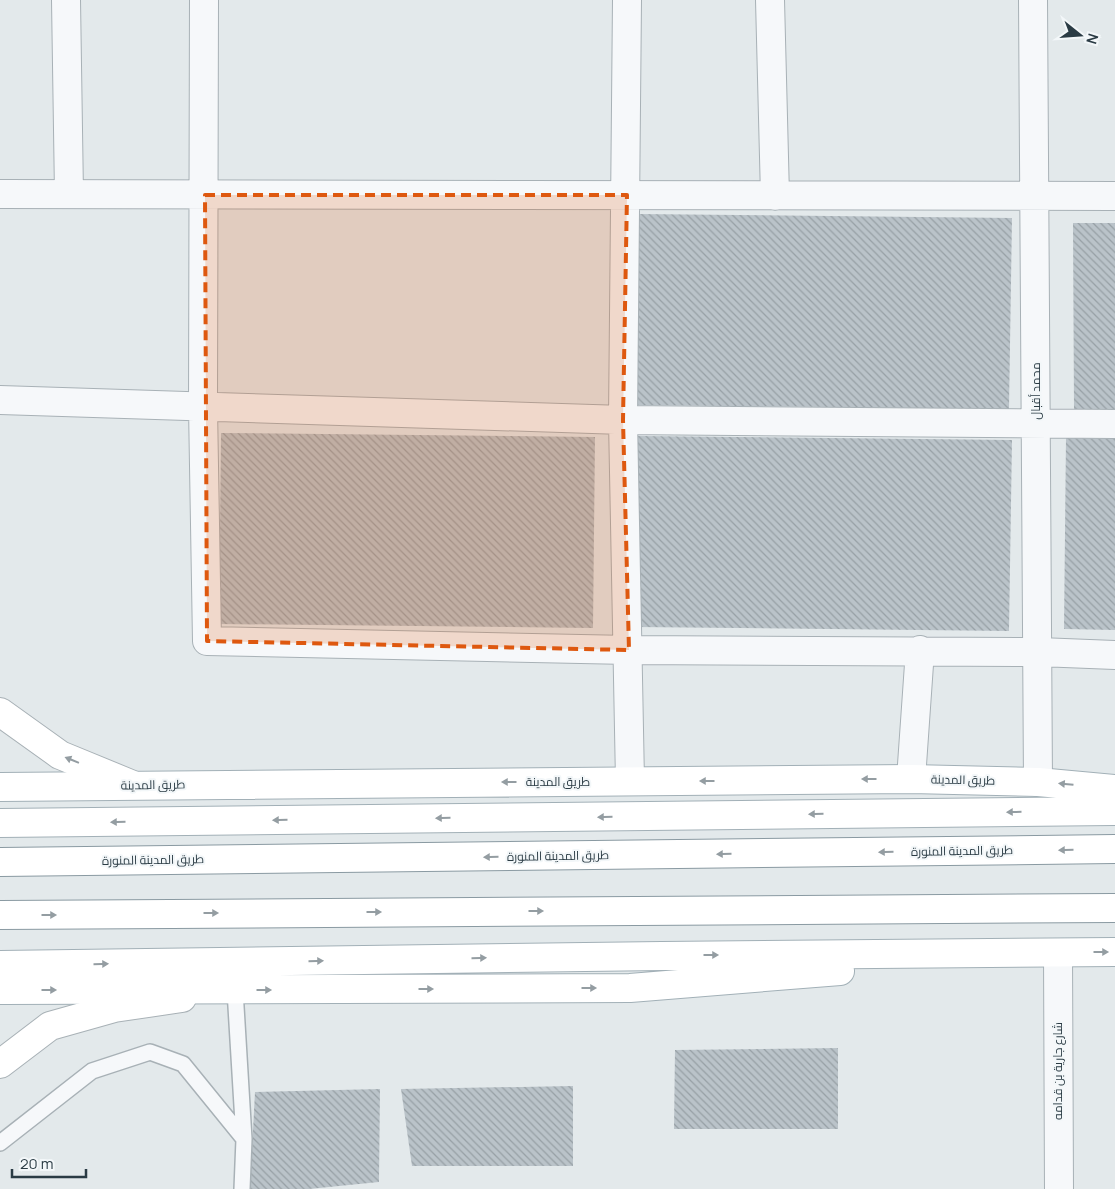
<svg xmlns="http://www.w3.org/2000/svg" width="1115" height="1189" font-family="Manrope,Cairo,sans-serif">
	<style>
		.building { fill: url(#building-back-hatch) }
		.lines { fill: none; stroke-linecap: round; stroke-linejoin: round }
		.lane-casing { stroke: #a8b1b6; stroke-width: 18 }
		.street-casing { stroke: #a8b1b6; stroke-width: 30 }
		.secondary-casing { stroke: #a8b1b6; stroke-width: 30 }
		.primary-casing { stroke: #a2b0b7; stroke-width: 30 }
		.highway-casing { stroke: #8a9aa2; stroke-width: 30 }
		.lane { stroke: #f6f8fa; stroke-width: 15 }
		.street { stroke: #f6f8fa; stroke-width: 28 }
		.secondary { stroke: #fff; stroke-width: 28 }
		.primary { stroke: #fff; stroke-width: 28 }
		.highway { stroke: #fff; stroke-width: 28 }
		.oneway { fill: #949da2 }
		.marked { fill: #de580f; fill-opacity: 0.2; stroke: #de580f; stroke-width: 4; stroke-dasharray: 10 6; stroke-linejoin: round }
		.labels { text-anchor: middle; stroke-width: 4; stroke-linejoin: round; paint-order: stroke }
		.street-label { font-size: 12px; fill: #2a3b44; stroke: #f3f7f9 }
	</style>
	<defs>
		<pattern id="building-back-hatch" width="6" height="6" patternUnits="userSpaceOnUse" patternTransform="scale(1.25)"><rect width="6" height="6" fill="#bac3c9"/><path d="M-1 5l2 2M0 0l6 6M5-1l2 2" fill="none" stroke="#97a0a5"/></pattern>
	</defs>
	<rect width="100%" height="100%" fill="#e3e9eb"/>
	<!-- building -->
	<path class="building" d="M638 214 1012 218 1009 409 635 405Z
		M1073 223H1115V409H1074Z
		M221 433 595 437 593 628 219 624Z
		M638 436 1012 440 1009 631 636 627Z
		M1066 438 1115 439V630L1064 629Z
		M838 1048V1129H674L675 1050Z
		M573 1086V1166H412L401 1089Z
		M380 1089 379 1182 309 1189H250L255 1092Z"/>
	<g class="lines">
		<defs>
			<path id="lane" d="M235 990 244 1139 242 1189
				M0 1143 92 1071 150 1052 183 1064 244 1139"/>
			<path id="street" d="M66 0 69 194
				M204 0 203 407 207 641 629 650 1039 652 1115 655
				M627 0 623 420 630 781
				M770 0 775 196
				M1033 0 1038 782
				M0 194 1115 196
				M0 400 623 420 1115 424
				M911 779 920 650
				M1058 953 1059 1189"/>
			<path id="secondary" d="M0 712 60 755 133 785
				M0 1064 50 1026 114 1008 182 998"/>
			<path id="primary" d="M0 787 911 779 1038 782 1115 789
				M0 823 1115 811
				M0 965 662 956 1115 952
				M0 990 630 988 840 971"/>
			<path id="highway" d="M0 862 1115 849
				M0 915 1115 908"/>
		</defs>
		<!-- lane casing -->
		<use href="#lane" class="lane-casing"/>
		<!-- street casing -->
		<use href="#street" class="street-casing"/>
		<!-- secondary casing -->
		<use href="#secondary" class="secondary-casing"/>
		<!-- primary casing -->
		<use href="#primary" class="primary-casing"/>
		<!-- highway casing -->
		<use href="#highway" class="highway-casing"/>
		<!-- lane -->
		<use href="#lane" class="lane"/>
		<!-- street -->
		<use href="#street" class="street"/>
		<!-- secondary -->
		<use href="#secondary" class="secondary"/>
		<!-- primary -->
		<use href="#primary" class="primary"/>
		<!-- highway -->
		<use href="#highway" class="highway"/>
	</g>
	<!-- one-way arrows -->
	<defs><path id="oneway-solid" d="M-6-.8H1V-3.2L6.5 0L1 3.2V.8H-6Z" transform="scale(1.25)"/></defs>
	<g class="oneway">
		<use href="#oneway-solid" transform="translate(72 760) rotate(-158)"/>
		<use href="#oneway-solid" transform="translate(869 779) rotate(180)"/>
		<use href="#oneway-solid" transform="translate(707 781) rotate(180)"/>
		<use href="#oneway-solid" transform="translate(509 782) rotate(180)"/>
		<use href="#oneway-solid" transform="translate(1066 784) rotate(-175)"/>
		<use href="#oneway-solid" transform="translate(1014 812) rotate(179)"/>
		<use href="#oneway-solid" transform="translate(816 814) rotate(179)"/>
		<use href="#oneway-solid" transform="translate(605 817) rotate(179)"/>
		<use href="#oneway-solid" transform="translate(443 818) rotate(179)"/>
		<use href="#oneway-solid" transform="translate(280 820) rotate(179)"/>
		<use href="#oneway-solid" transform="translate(118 822) rotate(179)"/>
		<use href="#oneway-solid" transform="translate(1066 850) rotate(179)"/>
		<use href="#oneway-solid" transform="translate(886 852) rotate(179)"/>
		<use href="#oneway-solid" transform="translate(724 854) rotate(179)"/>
		<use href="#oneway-solid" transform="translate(491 857) rotate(179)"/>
		<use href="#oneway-solid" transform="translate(536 911)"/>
		<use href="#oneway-solid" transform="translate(374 912)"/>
		<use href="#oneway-solid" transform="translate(211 913)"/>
		<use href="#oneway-solid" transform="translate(49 915)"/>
		<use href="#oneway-solid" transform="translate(1101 952)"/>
		<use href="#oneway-solid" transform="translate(711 955)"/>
		<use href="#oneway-solid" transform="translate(479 958) rotate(-1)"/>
		<use href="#oneway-solid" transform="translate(316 961) rotate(-1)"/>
		<use href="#oneway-solid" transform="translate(101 964) rotate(-1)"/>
		<use href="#oneway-solid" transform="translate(589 988)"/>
		<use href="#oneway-solid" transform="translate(426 989)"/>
		<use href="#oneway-solid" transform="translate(49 990)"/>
		<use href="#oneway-solid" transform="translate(264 990)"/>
	</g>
	<!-- marked area -->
	<path class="marked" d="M205 195H627L623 420 629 650 207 641Z"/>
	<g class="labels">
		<!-- street labels -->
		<g class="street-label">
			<text transform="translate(1036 391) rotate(-90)" y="4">محمد أقبال</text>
			<text transform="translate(963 780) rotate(1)" y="4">طريق المدينة</text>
			<text x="558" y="786">طريق المدينة</text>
			<text transform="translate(153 785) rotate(-1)" y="4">طريق المدينة</text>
			<text transform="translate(962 851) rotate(-1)" y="4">طريق المدينة المنورة</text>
			<text transform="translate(558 856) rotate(-1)" y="4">طريق المدينة المنورة</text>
			<text transform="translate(153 860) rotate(-1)" y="4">طريق المدينة المنورة</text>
			<text transform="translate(1058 1071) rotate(-90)" y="4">شارع جارية بن قدامه</text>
		</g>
	</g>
	<!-- north arrow -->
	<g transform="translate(1080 35) rotate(107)" stroke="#f3f7f9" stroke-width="4" paint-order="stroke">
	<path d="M0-4L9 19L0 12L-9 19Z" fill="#2a3b44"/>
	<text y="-8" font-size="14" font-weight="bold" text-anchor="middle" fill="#2a3b44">N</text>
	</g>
	<!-- scale -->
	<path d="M12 1169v8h74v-8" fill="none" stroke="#2a3b44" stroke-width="2.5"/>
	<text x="20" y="1169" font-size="15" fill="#2a3b44" stroke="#f3f7f9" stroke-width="4" paint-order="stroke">20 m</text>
</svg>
